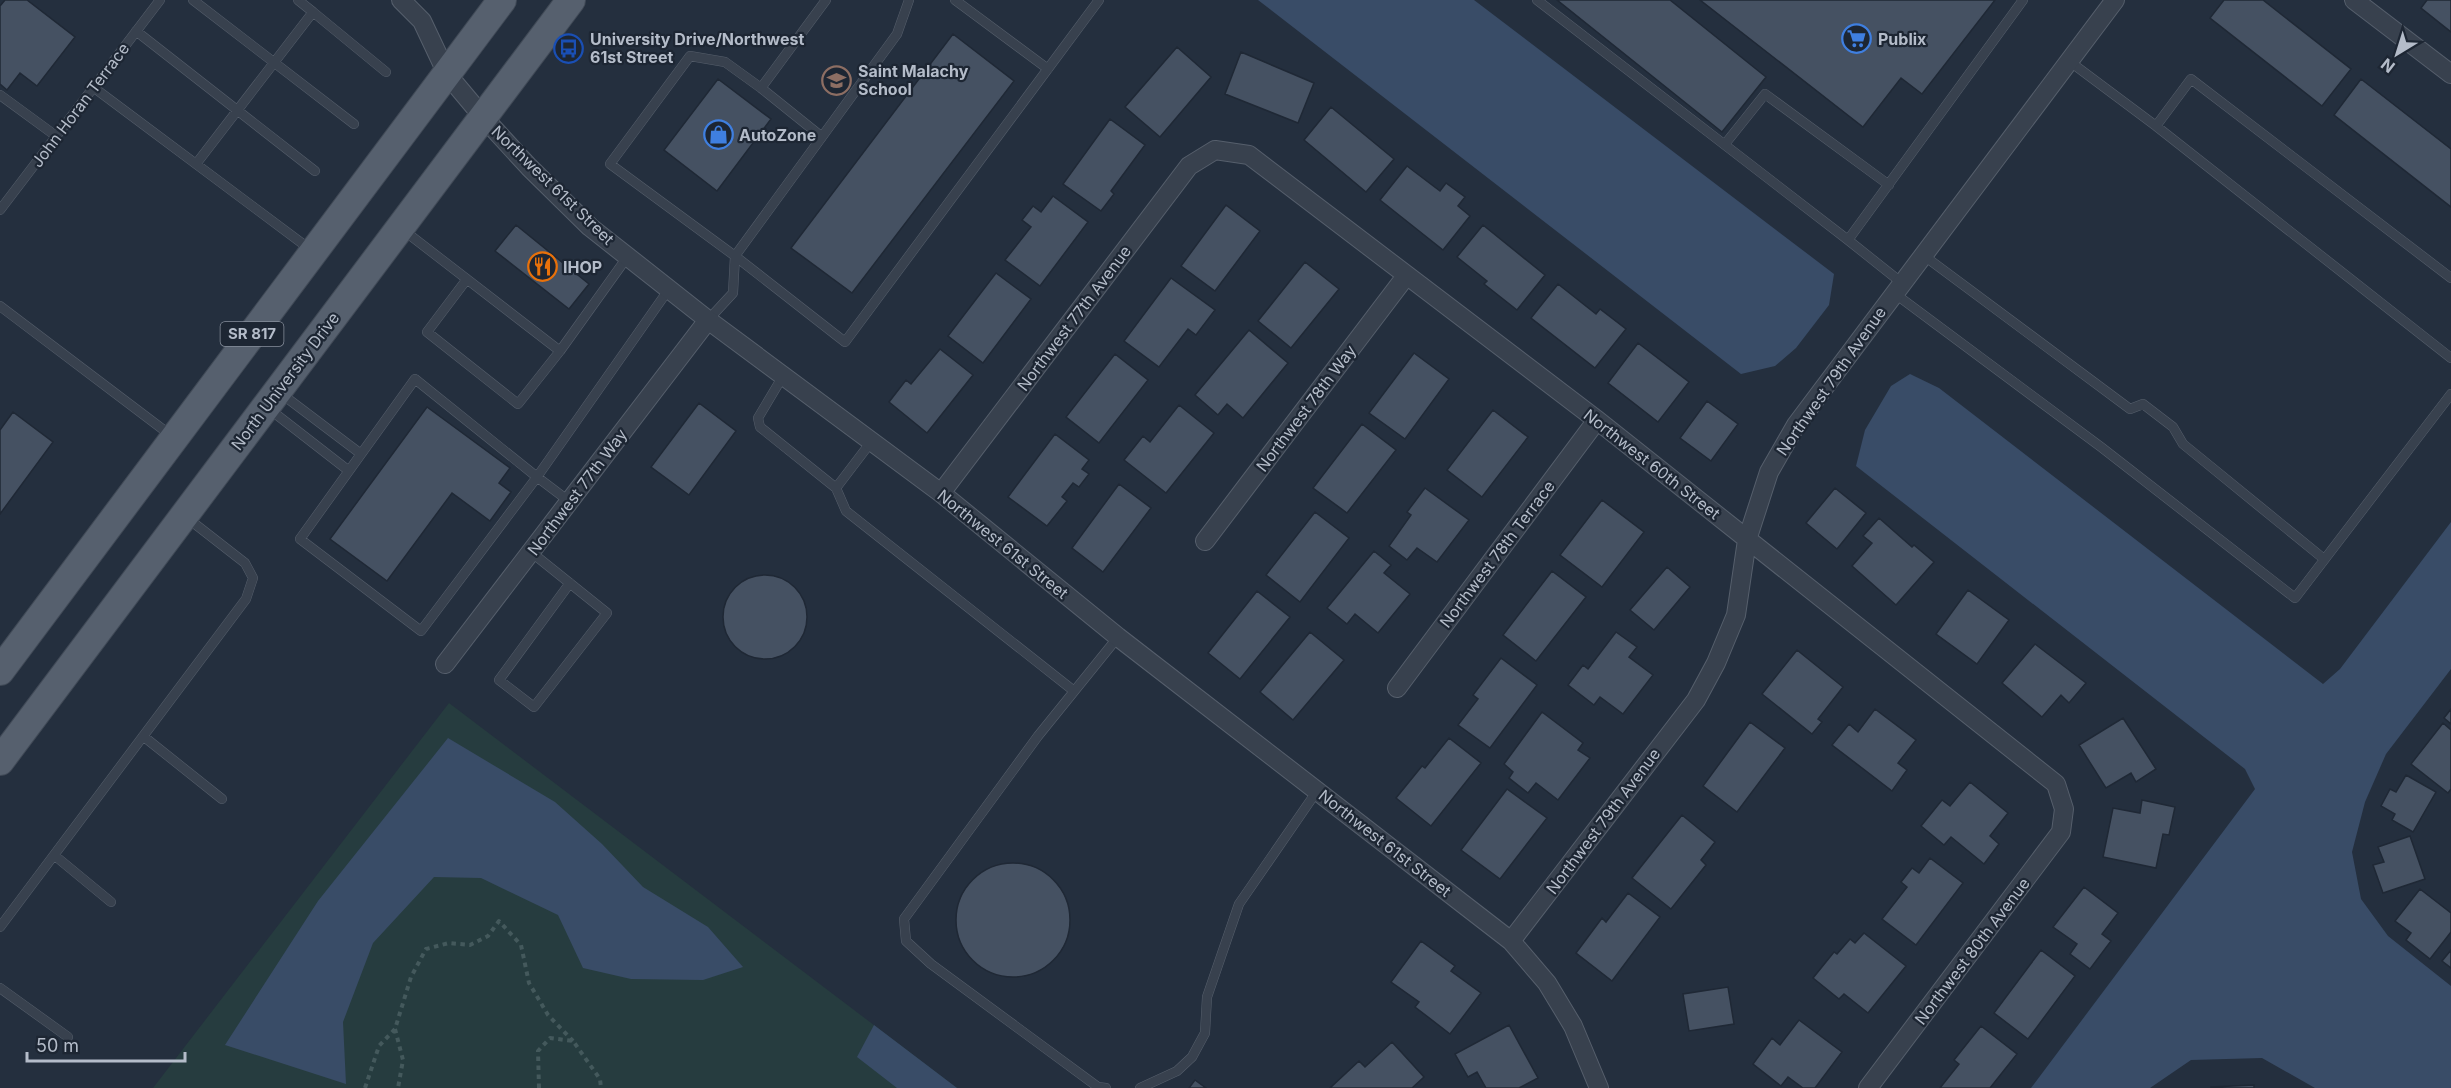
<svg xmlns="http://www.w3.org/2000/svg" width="2451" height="1088" font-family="Inter,sans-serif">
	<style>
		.green { fill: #263c3f }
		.water { fill: #394c67 }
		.building { fill: #455162; stroke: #1f2835; stroke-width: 1.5 }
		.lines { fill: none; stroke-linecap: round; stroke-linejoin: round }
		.service-casing { stroke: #565f6c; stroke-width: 10 }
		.minor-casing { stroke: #565f6c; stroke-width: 20 }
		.primary-casing { stroke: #414a57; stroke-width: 30 }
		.path { stroke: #44595c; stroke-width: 4; stroke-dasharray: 4.5 4.5; stroke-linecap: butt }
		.service { stroke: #38414e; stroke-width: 9 }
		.minor { stroke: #38414e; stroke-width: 18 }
		.primary { stroke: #56606e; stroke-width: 28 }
		.labels { text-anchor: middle; stroke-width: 4.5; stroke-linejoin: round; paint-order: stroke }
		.shield { fill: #1d2633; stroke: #878f9c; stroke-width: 1.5 }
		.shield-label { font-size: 15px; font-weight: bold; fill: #b4bcc9 }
		.poi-label { font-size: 16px; font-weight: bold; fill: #b4bcc9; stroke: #1d2633; text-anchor: start }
		.street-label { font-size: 16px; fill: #b4bcc9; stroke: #1d2633 }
	</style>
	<rect width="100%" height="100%" fill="#242f3e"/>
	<!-- green -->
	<path class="green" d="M449 703 957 1088H153Z"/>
	<!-- water -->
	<path class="water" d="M1258 0H1474L1834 274 1829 305 1796 348 1775 366 1741 374Z
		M1910 374 1939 388 2323 684 2340 669 2451 522V669L2386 754 2365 802 2352 852 2361 899 2388 936 2451 986V1088H2315L2262 1058 2191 1060 2150 1088H2031L2255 789 2245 769 1856 466 1865 430 1891 386Z
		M448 738 555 802 602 844 643 887 708 927 743 967 703 980 631 979 583 968 558 915 481 878 434 877 373 943 343 1022 346 1084 225 1045 318 901Z
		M874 1025 957 1088H897L857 1057Z"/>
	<!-- building -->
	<path class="building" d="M5 0H27L75 37 37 86 20 73 7 90 0 84V6Z
		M1557 0H1670L1766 77 1722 132Z
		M1700 0H1995L1922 94 1901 78 1863 127Z
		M2224 0H2263L2351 69 2322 106 2210 18Z
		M2427 0H2451V32L2421 8Z
		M953 34 1014 81 852 293 791 248Z
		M1177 47 1211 77 1160 137 1125 107Z
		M1241 52 1314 83 1298 123 1225 94Z
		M718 79 771 119 717 191 664 150Z
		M2361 79 2451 149V207L2334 115Z
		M1331 107 1394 159 1366 192 1304 140Z
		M1110 119 1145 145 1111 191 1114 194 1101 211 1063 184Z
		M1407 166 1440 191 1446 183 1465 197 1458 206 1470 216 1443 250 1380 200Z
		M1053 196 1088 222 1040 286 1005 260 1031 227 1022 220 1033 206 1041 212Z
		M1226 205 1260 231 1215 291 1181 266Z
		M516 225 589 284 569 309 495 251Z
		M1483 225 1545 275 1517 310 1484 284 1487 281 1457 257Z
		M1305 262 1339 289 1291 348 1258 321Z
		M996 273 1031 299 983 363 948 336Z
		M1171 278 1215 310 1196 335 1188 329 1159 367 1124 341Z
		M1558 284 1596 314 1600 309 1626 329 1595 368 1531 318Z
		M1249 330 1288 363 1243 418 1227 404 1218 415 1195 395Z
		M1638 343 1689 382 1658 422 1608 383Z
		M940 349 973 375 927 433 889 402 906 380 911 384Z
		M1414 353 1449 379 1405 439 1369 413Z
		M1115 354 1148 380 1099 443 1066 417Z
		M1707 401 1738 424 1711 461 1680 438Z
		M699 403 736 431 689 495 651 467Z
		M1179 405 1214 433 1166 493 1124 460 1143 436 1150 442Z
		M427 407 510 468 499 483 511 492 490 521 452 493 387 581 330 539Z
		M1493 410 1528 437 1482 497 1447 470Z
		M13 412 53 442 0 514V430Z
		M1362 424 1396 450 1347 513 1313 488Z
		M1055 434 1089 460 1082 469 1089 474 1079 487 1073 483 1062 497 1067 501 1047 526 1008 497Z
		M1119 484 1151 508 1103 572 1072 548Z
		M1425 488 1469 520 1437 562 1417 548 1407 560 1389 546 1411 515 1407 512Z
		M1835 488 1866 513 1837 549 1806 523Z
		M1602 500 1644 532 1602 587 1560 555Z
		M1315 512 1349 538 1300 602 1266 575Z
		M1879 518 1912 547 1914 545 1934 562 1896 605 1852 566 1872 543 1863 536Z
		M1374 551 1391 565 1384 573 1410 594 1378 633 1355 614 1347 624 1327 608Z
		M1667 567 1690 587 1654 630 1630 610Z
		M1552 571 1586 597 1536 661 1503 635Z
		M723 617a42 42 0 1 1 84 0a42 42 0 1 1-84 0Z
		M1968 590 2009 620 1977 664 1936 634Z
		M1257 591 1290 617 1240 679 1208 653Z
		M1310 632 1344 660 1293 720 1260 692Z
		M1616 632 1637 647 1629 657 1653 675 1623 714 1600 697 1594 705 1568 685 1583 665 1588 669Z
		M2035 644 2086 683 2069 703 2061 695 2042 717 2002 683Z
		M1797 650 1843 687 1818 719 1822 722 1812 734 1762 694Z
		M1501 658 1537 685 1490 748 1458 725 1478 699 1473 695Z
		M1875 709 1916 740 1898 763 1907 770 1892 791 1832 745 1849 724 1858 732Z
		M2451 709V724L2444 718Z
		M1542 712 1583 743 1578 750 1590 758 1558 800 1536 783 1528 793 1509 778 1513 772 1504 764Z
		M2123 718 2156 769 2136 782 2131 773 2106 788 2079 745Z
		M1750 722 1785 748 1737 812 1703 786Z
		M2443 723 2451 730V789L2448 793 2411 764Z
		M1449 738 1481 763 1431 826 1396 798 1422 766 1425 768Z
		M2406 775 2436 792 2413 832 2392 820 2395 814 2381 806 2390 789 2396 792Z
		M1970 782 2008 813 1990 836 1999 844 1984 864 1951 837 1944 845 1921 826 1942 800 1950 806Z
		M1507 789 1547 818 1500 879 1461 850Z
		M2142 800 2175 807 2169 835 2163 834 2156 868 2103 857 2113 808 2140 813Z
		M1682 815 1715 842 1701 860 1706 865 1671 909 1632 878Z
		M2410 836 2425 879 2383 893 2373 865 2384 862 2378 847Z
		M1930 858 1963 883 1916 945 1882 919 1907 887 1901 882 1912 868 1919 873Z
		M956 920a57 57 0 1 1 114 0a57 57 0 1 1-114 0Z
		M2084 887 2118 913 2102 934 2111 941 2090 969 2070 954 2077 944 2053 927Z
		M2420 889 2451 913V932L2430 959 2406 940 2411 933 2395 921Z
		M1628 893 1660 917 1612 981 1576 953 1602 918 1606 922Z
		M1864 933 1906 966 1868 1013 1844 994 1839 999 1813 978 1834 952 1837 954 1850 939 1855 943Z
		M1421 941 1455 966 1451 971 1481 993 1450 1034 1415 1007 1419 1002 1391 982Z
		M2041 950 2075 976 2028 1039 1994 1013Z
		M2451 950V968L2442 961Z
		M1728 987 1734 1024 1689 1031 1683 994Z
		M1799 1020 1842 1052 1815 1088H1803L1788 1077 1781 1086 1753 1064 1772 1038 1780 1045Z
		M1509 1025 1538 1078 1519 1088H1486L1477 1072 1468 1077 1455 1054Z
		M1981 1026 2017 1054 1990 1088H1940L1959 1064 1954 1060Z
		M1392 1042 1424 1077 1412 1088H1330L1359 1061 1365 1067Z
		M1195 1080 1206 1088H1189Z
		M2254 1085V1088H2211V1087Z"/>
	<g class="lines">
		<defs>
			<path id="service" d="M193 0 354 124
				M909 0 897 34 735 256 845 342 1099 0
				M955 0 1048 69
				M1537 0 1848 240
				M313 12 386 72
				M136 31 315 171
				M2069 61 2156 126 2191 79 2451 278
				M93 87 311 250
				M0 95 56 136
				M2156 126 2451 358
				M822 137 761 88 826 0
				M1725 144 1765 94 1889 185
				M196 164 313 12 298 0
				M0 210 160 0
				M402 229 560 351 628 256
				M1923 255 2130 409 2143 404 2173 427 2183 444 2324 559
				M467 279 427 332 518 404 560 351
				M1902 283 1848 240 2023 0
				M1894 293 2101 447 2295 598 2451 394
				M0 306 173 437
				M708 320 733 293 735 256 610 164 690 56 725 62 761 88
				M783 376 758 418 760 427 836 488 846 511 1074 691
				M279 392 361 454
				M268 408 349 471
				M836 488 871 442
				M570 502 537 477 421 631 300 539 415 379 537 477 669 289
				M531 552 607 613 534 707 499 680 570 583
				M143 736 222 799
				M54 855 111 902
				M0 927 246 599 253 578 245 563 186 517
				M0 988 68 1037
				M1106 1088 1098 1087 931 964 906 941 904 919 1038 736 1118 637
				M1140 1088 1177 1071 1192 1057 1205 1033 1207 997 1239 904 1317 791"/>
			<path id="minor" d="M401 0 422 21 447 74 483 117 529 167 590 227 708 320 941 493 1118 637 1511 941 1547 983 1573 1026 1599 1088
				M2354 0 2451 74
				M941 493 1189 166 1215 150 1249 155 1597 420 2056 784 2064 809 2061 832 1868 1088
				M1205 541 1406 276
				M445 664 708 320
				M1397 688 1597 420
				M1511 941 1696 700 1716 663 1736 615 1747 540 1769 472 1796 425 2115 0"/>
			<path id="primary" d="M0 671 502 0
				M0 761 571 0"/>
		</defs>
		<!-- service casing -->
		<use href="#service" class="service-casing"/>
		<!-- minor casing -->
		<use href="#minor" class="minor-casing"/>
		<!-- primary casing -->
		<use href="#primary" class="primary-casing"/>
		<!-- path -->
		<path class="path" d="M395 1029 403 1060 398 1088
			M365 1088 379 1046 395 1029 411 977 426 949 449 943 470 945 488 936 499 921 521 945 529 983 548 1015 573 1041
			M539 1088 538 1051 550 1038 573 1041 600 1079 601 1088"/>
		<!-- service -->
		<use href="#service" class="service"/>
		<!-- minor -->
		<use href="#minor" class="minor"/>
		<!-- primary -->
		<use href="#primary" class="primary"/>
	</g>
	<!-- icons -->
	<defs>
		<symbol id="supermarket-ring" viewBox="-11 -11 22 22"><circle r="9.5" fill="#1d2633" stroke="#3f7fe0" stroke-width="1.5"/><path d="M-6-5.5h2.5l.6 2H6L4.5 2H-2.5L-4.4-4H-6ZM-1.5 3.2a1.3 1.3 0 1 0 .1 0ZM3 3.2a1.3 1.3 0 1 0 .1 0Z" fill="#3f7fe0"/></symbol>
		<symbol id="bus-ring" viewBox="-11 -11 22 22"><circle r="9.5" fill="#1d2633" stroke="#1a4fb4" stroke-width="1.5"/><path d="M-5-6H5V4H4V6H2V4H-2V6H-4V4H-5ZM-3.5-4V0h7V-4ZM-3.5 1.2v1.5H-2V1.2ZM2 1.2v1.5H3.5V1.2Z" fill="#1a4fb4"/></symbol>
		<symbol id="school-ring" viewBox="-11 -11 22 22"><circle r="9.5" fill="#1d2633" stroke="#8d6e63" stroke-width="1.5"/><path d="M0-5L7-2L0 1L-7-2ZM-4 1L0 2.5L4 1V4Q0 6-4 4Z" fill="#8d6e63"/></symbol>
		<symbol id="shop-ring" viewBox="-11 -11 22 22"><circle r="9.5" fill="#1d2633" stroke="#3f7fe0" stroke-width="1.5"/><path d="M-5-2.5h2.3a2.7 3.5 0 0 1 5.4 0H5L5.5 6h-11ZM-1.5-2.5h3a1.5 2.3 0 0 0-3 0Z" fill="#3f7fe0"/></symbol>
		<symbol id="restaurant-ring" viewBox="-11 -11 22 22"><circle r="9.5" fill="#1d2633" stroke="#e8710a" stroke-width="1.5"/><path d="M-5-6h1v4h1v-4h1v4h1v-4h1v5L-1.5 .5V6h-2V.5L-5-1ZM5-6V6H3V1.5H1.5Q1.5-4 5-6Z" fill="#e8710a"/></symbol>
	</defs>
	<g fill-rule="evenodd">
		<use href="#supermarket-ring" x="1840" y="22" width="33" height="33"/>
		<use href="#bus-ring" x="552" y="32" width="33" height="33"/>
		<use href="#school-ring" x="820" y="64" width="33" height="33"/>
		<use href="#shop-ring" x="702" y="118" width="33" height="33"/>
		<use href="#restaurant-ring" x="526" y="250" width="33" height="33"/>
	</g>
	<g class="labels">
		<!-- shield labels -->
		<rect class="shield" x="220.5" y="322" width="63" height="24" rx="4.5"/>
		<g class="shield-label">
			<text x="252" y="339">SR 817</text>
		</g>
		<!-- poi labels -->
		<g class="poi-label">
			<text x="590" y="45">University Drive/Northwest<tspan x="590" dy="18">61st Street</tspan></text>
			<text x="1878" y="45">Publix</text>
			<text x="858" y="77">Saint Malachy<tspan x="858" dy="18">School</tspan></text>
			<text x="739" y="141">AutoZone</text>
			<text x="563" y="273">IHOP</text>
		</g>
		<!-- street labels -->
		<g class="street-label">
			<text transform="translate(80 105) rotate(-53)" y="6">John Horan Terrace</text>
			<text transform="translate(553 185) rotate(44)" y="6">Northwest 61st Street</text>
			<text transform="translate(1074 318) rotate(-53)" y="6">Northwest 77th Avenue</text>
			<text transform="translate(285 381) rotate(-53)" y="6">North University Drive</text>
			<text transform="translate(1831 381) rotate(-55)" y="6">Northwest 79th Avenue</text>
			<text transform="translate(1306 408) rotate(-53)" y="6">Northwest 78th Way</text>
			<text transform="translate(1652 464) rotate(38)" y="6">Northwest 60th Street</text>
			<text transform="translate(577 492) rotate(-53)" y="6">Northwest 77th Way</text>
			<text transform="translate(1003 544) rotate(39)" y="6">Northwest 61st Street</text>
			<text transform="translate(1497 554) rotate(-53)" y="6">Northwest 78th Terrace</text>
			<text transform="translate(1603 821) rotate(-53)" y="6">Northwest 79th Avenue</text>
			<text transform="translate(1385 843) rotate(38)" y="6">Northwest 61st Street</text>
			<text transform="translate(1972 951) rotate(-53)" y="6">Northwest 80th Avenue</text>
		</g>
	</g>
	<!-- north arrow -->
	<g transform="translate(2397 54) rotate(218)" stroke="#1d2633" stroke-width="4.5" paint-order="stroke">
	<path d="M0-4.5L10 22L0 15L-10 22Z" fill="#b4bcc9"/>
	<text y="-9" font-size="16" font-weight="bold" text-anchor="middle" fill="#b4bcc9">N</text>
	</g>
	<!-- scale -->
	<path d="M27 1052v9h158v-9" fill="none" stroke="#b4bcc9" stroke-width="3"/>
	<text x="36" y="1052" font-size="18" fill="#b4bcc9" stroke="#1d2633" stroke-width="4.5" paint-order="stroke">50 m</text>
</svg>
